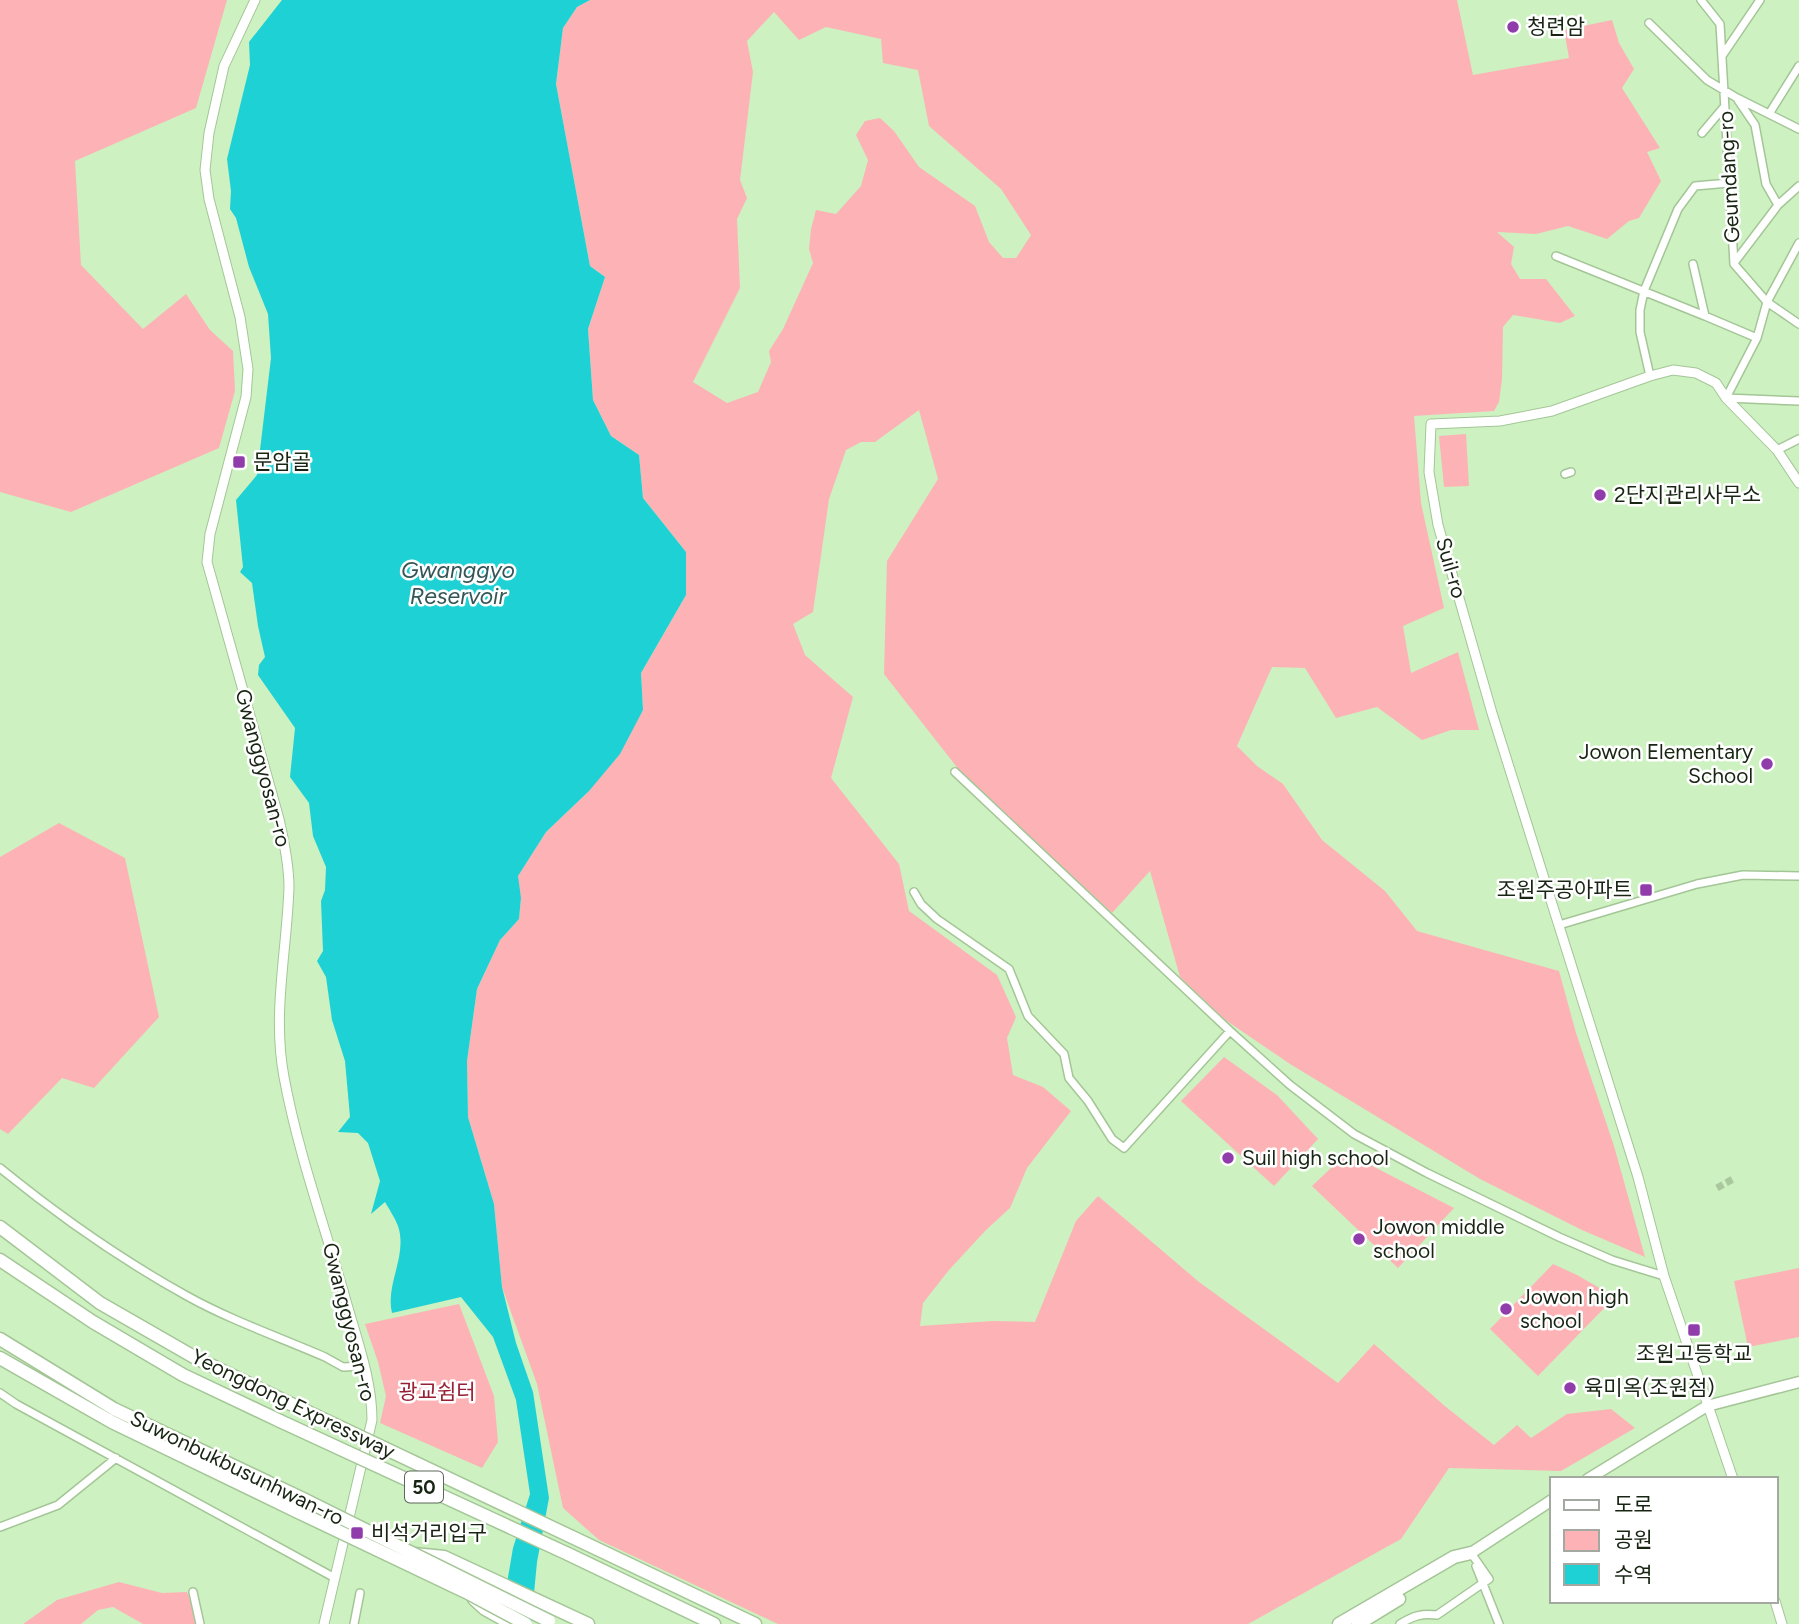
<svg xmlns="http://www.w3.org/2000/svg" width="1799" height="1624" font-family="Figtree,'Noto Sans KR',sans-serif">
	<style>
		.green { fill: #fdb3b5; fill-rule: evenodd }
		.water { fill: #1ed1d5 }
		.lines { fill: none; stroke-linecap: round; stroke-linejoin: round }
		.minor-tunnel { stroke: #a9c89d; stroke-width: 7; stroke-dasharray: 7 3.5; stroke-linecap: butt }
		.minor-casing { stroke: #a4c697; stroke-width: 10 }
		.tertiary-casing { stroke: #a4c697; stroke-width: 11 }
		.secondary-casing { stroke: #a4c697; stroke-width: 13 }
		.trunk-casing { stroke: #a4c697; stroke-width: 15 }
		.motorway-casing { stroke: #a4c697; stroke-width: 15 }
		.minor { stroke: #fff; stroke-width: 7 }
		.tertiary { stroke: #fff; stroke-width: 9 }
		.secondary { stroke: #fff; stroke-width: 10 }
		.trunk { stroke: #fff; stroke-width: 12 }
		.motorway { stroke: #fff; stroke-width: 12 }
		.trunk-bridge-casing { stroke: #a4c697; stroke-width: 15; stroke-linecap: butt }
		.motorway-bridge-casing { stroke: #a4c697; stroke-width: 15; stroke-linecap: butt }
		.trunk-bridge { stroke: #fff; stroke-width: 12 }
		.motorway-bridge { stroke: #fff; stroke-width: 12 }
		.poi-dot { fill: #903caa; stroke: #fff; stroke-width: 2.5 }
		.labels { text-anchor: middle; stroke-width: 5; stroke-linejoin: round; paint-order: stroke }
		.shield { fill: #fff; stroke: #5d665a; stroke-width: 2 }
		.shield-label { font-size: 19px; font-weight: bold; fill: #182513 }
		.poi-label { font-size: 21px; fill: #182513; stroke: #fff; text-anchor: start }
		.street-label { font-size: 21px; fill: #182513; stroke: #fff }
		.park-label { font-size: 21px; fill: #972034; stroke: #fff }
		.water-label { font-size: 23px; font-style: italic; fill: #355657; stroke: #fff }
	</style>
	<rect width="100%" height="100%" fill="#cdf1c0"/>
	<!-- green -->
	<path class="green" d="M0 0H227L196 108 75 161 81 265 143 329 186 294 210 330 233 351 235 391 219 448 71 512 0 492Z
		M590 0H1457L1473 75 1569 58 1564 30 1612 20 1619 43 1634 69 1622 88 1660 148 1647 152 1661 181 1639 218 1629 221 1607 239 1568 226 1536 234 1497 232 1514 247 1511 264 1520 279H1546L1575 316 1560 323 1513 315 1503 327 1502 379 1499 402 1494 411 1414 416 1421 503 1444 608 1403 626 1411 673 1458 652 1479 730H1451L1422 740 1377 707 1336 718 1305 668 1272 667 1237 746 1257 766 1283 784 1322 840 1385 891 1417 931 1559 971 1576 1033 1614 1146 1645 1257 1582 1230 1480 1179 1290 1064 1224 1019 1180 977 1150 871 1112 913 963 775 884 674 887 561 938 479 919 410 875 442H861L846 450 829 499 813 612 793 624 805 655 853 697 831 778 899 864 909 911 997 975 1016 1017 1007 1038 1013 1075 1043 1087 1071 1111 1027 1168 1010 1208 986 1230 949 1270 923 1303 920 1326 993 1321 1035 1322 1076 1221 1098 1196 1199 1282 1338 1383 1374 1344 1446 1407 1494 1445 1517 1425 1531 1438 1567 1414 1611 1409 1635 1428 1561 1471 1449 1468 1401 1539 1248 1624H778L599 1540 563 1508 537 1384 502 1287 494 1204 468 1117 467 1061 477 989 500 940 519 919 521 898 517 877 546 832 589 791 643 710 641 673 686 595V552L643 498 639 455 611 436 593 400 588 329 605 277 590 266 556 84 563 28 577 7ZM774 12 799 40 826 27 881 39 883 63 918 70 929 126 1001 189 1031 235 1016 258H1003L989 242 975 206 919 167 894 131 880 118 865 121 856 135 868 160 861 186 836 214 816 210 811 229 809 249 813 263 783 329 769 351 771 362 758 392 727 403 693 382 740 288 737 219 747 198 740 180 753 72 747 41Z
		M1466 434 1469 486 1444 487 1439 436Z
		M59 823 125 858 159 1017 94 1088 62 1078 8 1134 0 1129V857Z
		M1224 1057 1277 1095 1318 1139 1274 1186 1181 1101Z
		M1347 1153 1454 1208 1398 1268 1312 1186Z
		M1553 1264 1577 1275 1615 1297 1538 1376 1490 1329Z
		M1799 1268V1337L1748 1347 1734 1281Z
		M459 1304 494 1396 498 1442 482 1468 380 1423 386 1396 378 1362 365 1324Z
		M119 1582 162 1593 187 1592 195 1612 197 1624H143L113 1607 98 1610 81 1624H23L57 1600Z"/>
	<!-- water -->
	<path class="water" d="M282 0H590L577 7 563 28 556 84 590 266 605 277 588 329 593 400 611 436 639 455 643 498 686 552V595L641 673 643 710 620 754 589 791 546 832 518 876 521 898 519 919 500 940 477 989 467 1061 468 1117 494 1204 502 1287 516 1343 533 1392 549 1498 537 1562 531 1624H500L513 1548 530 1494 516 1400 493 1337 461 1297 392 1313C385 1284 408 1256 398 1226 395 1218 389 1209 385 1202L371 1214 380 1181 368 1143 358 1133 338 1132 350 1117 345 1061 332 1020 326 977 317 961 323 951 321 901 325 890 326 867 313 836 309 803 290 777 295 728 258 675 259 665 265 657 258 626 252 583 240 572 243 567 236 500 257 475 271 358 268 314 249 267 236 218 230 209 231 191 227 159 250 65 249 42Z"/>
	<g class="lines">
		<!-- minor-tunnel -->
		<path class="minor-tunnel" d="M1717 1188 1733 1179"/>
		<defs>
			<path id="minor" d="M1701 0 1720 24 1734 264 1767 302 1799 324
				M1649 23 1707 80 1737 98 1799 129
				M1722 56 1760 0
				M1738 100 1755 125 1766 184 1778 205
				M1769 114 1799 66
				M1702 133 1724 107
				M1799 243 1767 302 1757 338 1726 398 1799 401
				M1556 256 1705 316
				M1734 263 1778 205 1799 186
				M1693 264 1705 316 1757 338
				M1650 376 1640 332V310L1644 291 1678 209 1695 186 1729 183
				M1777 450 1799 439
				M1565 474 1571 472
				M955 772 1230 1031
				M914 892 921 904 937 919 1009 969 1028 1016 1064 1054 1069 1078 1088 1101 1112 1139 1124 1148 1230 1031 1290 1085 1354 1134 1427 1173 1559 1237 1612 1260 1664 1276
				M1559 925 1697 884 1743 875 1799 876
				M0 1168C59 1216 120 1259 187 1296 230 1320 279 1337 325 1357L343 1367 364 1366
				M0 1393 16 1404 335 1578
				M0 1527 58 1505 116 1458
				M1476 1566 1499 1624
				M193 1592 200 1624
				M354 1624 360 1593
				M1400 1624C1413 1616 1422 1613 1437 1615L1489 1579 1471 1553"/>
			<path id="tertiary" d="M255 0 224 66 209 133 205 170 209 199 240 317 248 369 246 397 210 534 207 562 279 819C284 841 289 864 289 887 287 950 272 1014 284 1077 298 1153 325 1227 346 1301 357 1340 372 1380 372 1420L324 1624
				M1733 1479 1664 1276 1638 1177 1492 713 1438 525 1429 472 1431 424 1500 421 1552 411 1650 376 1673 370 1696 373 1716 383 1726 398 1777 450 1799 483
				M1775 1601 1782 1624"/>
			<path id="secondary" d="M1588 1479 1707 1406 1799 1382
				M1471 1553 1552 1500"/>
			<path id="trunk" d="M0 1339 114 1409 303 1499
				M0 1358 112 1422 296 1511
				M414 1554 444 1557 588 1624
				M474 1599 485 1609 512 1624
				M1339 1624 1454 1557 1471 1553
				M1358 1624 1399 1599"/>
			<path id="motorway" d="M0 1227 100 1303 194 1357 291 1404
				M0 1260 93 1322 183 1375 280 1421
				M572 1537 755 1624
				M568 1554 714 1624"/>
		</defs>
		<!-- minor casing -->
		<use href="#minor" class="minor-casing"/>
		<!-- tertiary casing -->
		<use href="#tertiary" class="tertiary-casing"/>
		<!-- secondary casing -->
		<use href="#secondary" class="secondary-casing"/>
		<!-- trunk casing -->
		<use href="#trunk" class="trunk-casing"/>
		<!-- motorway casing -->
		<use href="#motorway" class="motorway-casing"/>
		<!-- minor -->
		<use href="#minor" class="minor"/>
		<!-- tertiary -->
		<use href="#tertiary" class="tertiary"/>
		<!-- secondary -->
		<use href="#secondary" class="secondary"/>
		<!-- trunk -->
		<use href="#trunk" class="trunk"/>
		<!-- motorway -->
		<use href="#motorway" class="motorway"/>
		<defs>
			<path id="trunk-bridge" d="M303 1499 549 1621
				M296 1511 466 1592 526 1624"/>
			<path id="motorway-bridge" d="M291 1404 572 1537
				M280 1421 568 1554"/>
		</defs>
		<!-- trunk-bridge casing -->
		<use href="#trunk-bridge" class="trunk-bridge-casing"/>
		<!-- motorway-bridge casing -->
		<use href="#motorway-bridge" class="motorway-bridge-casing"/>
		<!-- trunk-bridge -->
		<use href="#trunk-bridge" class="trunk-bridge"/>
		<!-- motorway-bridge -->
		<use href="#motorway-bridge" class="motorway-bridge"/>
	</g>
	<!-- markers -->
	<g class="poi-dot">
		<circle cx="1513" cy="27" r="7"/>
		<rect x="232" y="455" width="14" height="14" rx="3.5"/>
		<circle cx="1600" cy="495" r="7"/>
		<circle cx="1767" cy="764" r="7"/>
		<rect x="1639" y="883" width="14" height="14" rx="3.5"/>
		<circle cx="1228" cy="1158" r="7"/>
		<circle cx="1359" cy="1239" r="7"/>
		<circle cx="1506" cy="1309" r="7"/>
		<rect x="1687" y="1323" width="14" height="14" rx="3.5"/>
		<circle cx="1570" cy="1388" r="7"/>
		<rect x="350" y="1526" width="14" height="14" rx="3.5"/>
	</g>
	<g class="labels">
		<!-- shield labels -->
		<rect class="shield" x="405" y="1471.5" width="38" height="31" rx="5"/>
		<g class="shield-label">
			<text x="424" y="1494">50</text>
		</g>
		<!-- poi labels -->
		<g class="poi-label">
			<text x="1527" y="34">청련암</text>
			<text x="253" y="469">문암골</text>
			<text x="1614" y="502">2단지관리사무소</text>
			<text x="1753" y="759" text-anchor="end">Jowon Elementary<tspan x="1753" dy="24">School</tspan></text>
			<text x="1632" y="897" text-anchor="end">조원주공아파트</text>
			<text x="1242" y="1165">Suil high school</text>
			<text x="1373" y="1234">Jowon middle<tspan x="1373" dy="24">school</tspan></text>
			<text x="1520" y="1304">Jowon high<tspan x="1520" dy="24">school</tspan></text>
			<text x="1694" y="1361" text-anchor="middle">조원고등학교</text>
			<text x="1584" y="1395">육미옥(조원점)</text>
			<text x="371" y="1540">비석거리입구</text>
		</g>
		<!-- street labels -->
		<g class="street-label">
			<text transform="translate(1729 177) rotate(-93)" y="7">Geumdang-ro</text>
			<text transform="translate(1451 568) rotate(74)" y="7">Suil-ro</text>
			<text transform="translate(263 768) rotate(75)" y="7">Gwanggyosan-ro</text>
			<text transform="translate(349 1322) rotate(76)" y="7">Gwanggyosan-ro</text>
			<text transform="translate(293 1404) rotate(26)" y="7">Yeongdong Expressway</text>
			<text transform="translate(237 1468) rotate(26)" y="7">Suwonbukbusunhwan-ro</text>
		</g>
		<!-- park labels -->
		<g class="park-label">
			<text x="437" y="1399">광교쉼터</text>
		</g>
		<!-- water labels -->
		<g class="water-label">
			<text x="458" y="578">Gwanggyo<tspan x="458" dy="26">Reservoir</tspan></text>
		</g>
	</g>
	<!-- legend -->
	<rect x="1550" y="1477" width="228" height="126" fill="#ffffff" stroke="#a3a8a1" stroke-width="2"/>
	<rect x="1564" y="1500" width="35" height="10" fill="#ffffff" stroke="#a3a8a1" stroke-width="2"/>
	<text x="1614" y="1512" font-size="21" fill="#182513">도로</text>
	<rect x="1564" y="1530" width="35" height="21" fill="#fdb3b5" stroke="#a3a8a1" stroke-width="2"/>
	<text x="1614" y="1547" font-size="21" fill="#182513">공원</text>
	<rect x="1564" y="1564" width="35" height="21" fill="#1ed1d5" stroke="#a3a8a1" stroke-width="2"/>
	<text x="1614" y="1582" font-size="21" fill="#182513">수역</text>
</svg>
